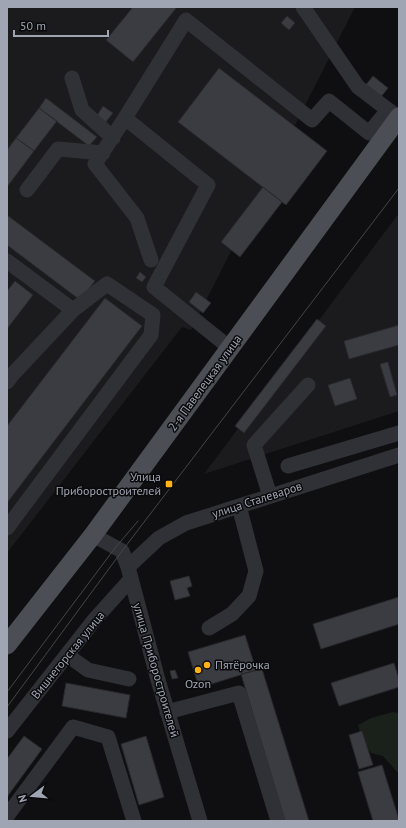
<svg xmlns="http://www.w3.org/2000/svg" width="406" height="828" font-family="'PT Sans',sans-serif">
	<style>
		.built { fill: #1b1b1e }
		.green { fill: #19211a }
		.building { fill: #3b3c41; stroke: #29292d }
		.lines { fill: none; stroke-linecap: round; stroke-linejoin: round }
		.minor { stroke: #303136; stroke-width: 15 }
		.major { stroke: #4c4e55; stroke-width: 19 }
		.tram { stroke: #43454b; stroke-width: 1 }
		.poi-dot { fill: #ffb319; stroke: #0a0a0c; stroke-width: 1.5 }
		.labels { text-anchor: middle; stroke-width: 3; stroke-linejoin: round; paint-order: stroke }
		.street-label { font-size: 12px; fill: #9fa5b3; stroke: #0a0a0c }
		.poi-label { font-size: 12px; fill: #9fa5b3; stroke: #0a0a0c; text-anchor: end }
	</style>
	<rect width="100%" height="100%" fill="#0f0f11"/>
	<!-- built -->
	<path class="built" d="M7 7H355L191 330 182 327 7 553Z
		M399 213V411L204 474Z"/>
	<!-- green -->
	<path class="green" d="M393 712 399 713V774L383 756 371 753 361 736 358 725 371 718Z"/>
	<!-- building -->
	<path class="building" d="M133 7H177L133 62 106 40Z
		M287 16 295 23 289 30 281 23Z
		M219 68 327 151 286 205 178 122Z
		M373 76 388 88 380 98 365 86Z
		M46 98 97 137 89 146 39 108Z
		M103 106 113 113 105 123 96 117Z
		M39 108 57 121 34 151 16 138Z
		M16 138 34 151 7 187V150Z
		M263 187 282 202 240 257 221 242Z
		M7 215 95 281 80 300 7 245Z
		M140 272 146 277 142 282 136 278Z
		M15 281 33 295 7 329V291Z
		M196 292 211 303 203 313 189 302Z
		M105 298 142 326 7 503V426Z
		M317 319 326 326 244 433 235 426Z
		M399 325V345L349 359 344 341Z
		M388 362 397 395 390 397 380 364Z
		M350 378 357 399 335 406 328 385Z
		M189 576 192 586 187 588 190 596 175 600 170 581Z
		M399 597V624L321 649 313 624Z
		M245 635 256 670 199 688 188 652Z
		M394 663 399 680V687L339 706 331 683Z
		M262 669 309 821H285L241 674Z
		M175 670 178 678 172 679 170 671Z
		M66 683 130 695 126 718 62 706Z
		M362 731 373 765 359 769 349 735Z
		M24 736 42 749 7 797V759Z
		M146 736 164 797 139 805 121 744Z
		M382 765 399 820V821H373L358 772Z"/>
	<g class="lines">
		<!-- minor -->
		<path class="minor" d="M303 7 358 87 395 115
			M72 78 82 110 113 138
			M125 118 95 164 137 218 151 260
			M27 190 58 149 103 153
			M7 261 73 310 13 374 7 382
			M230 348 154 287 208 185 125 118 186 20 312 120 329 101 369 133 388 110
			M288 466 399 433
			M270 496 254 445 308 385
			M7 528 151 335 153 315 107 284 73 310
			M93 535 122 551 128 567 158 680 200 821
			M128 567 159 538 186 523 399 455
			M209 628 232 614 249 596 256 571 239 506
			M67 655 88 670 129 679
			M167 712 239 693 278 821
			M7 731 95 619 130 580
			M7 816 73 727 108 737 134 821"/>
		<!-- major -->
		<path class="major" d="M7 645 93 535 399 117"/>
		<!-- tram -->
		<path class="tram" d="M7 692 115 548 138 521
			M7 707 122 551 399 188"/>
	</g>
	<!-- markers -->
	<g class="poi-dot">
		<rect x="165" y="480" width="8" height="8" rx="2"/>
		<circle cx="207" cy="665" r="4"/>
		<circle cx="198" cy="670" r="4"/>
	</g>
	<g class="labels">
		<!-- street labels -->
		<g class="street-label">
			<text transform="translate(205 383) rotate(-54)" y="4">2-я Павелецкая улица</text>
			<text transform="translate(257 500) rotate(-18)" y="4">улица Сталеваров</text>
			<text transform="translate(68 655) rotate(-51)" y="4">Вишнегорская улица</text>
			<text transform="translate(156 670) rotate(74)" y="4">улица Приборостроителей</text>
		</g>
		<!-- poi labels -->
		<g class="poi-label">
			<text x="161" y="481">Улица<tspan x="161" dy="14">Приборостроителей</tspan></text>
			<text x="215" y="669" text-anchor="start">Пятёрочка</text>
			<text x="198" y="688" text-anchor="middle">Ozon</text>
		</g>
	</g>
	<!-- border -->
	<rect width="406" height="828" fill="none" stroke="#9fa5b3" stroke-width="16"/>
	<!-- north arrow -->
	<g transform="translate(32 796) rotate(254)" stroke="#0a0a0c" stroke-width="3" paint-order="stroke">
	<path d="M0-3L7 15L0 10L-7 15Z" fill="#9fa5b3"/>
	<text y="-6" font-size="11" font-weight="bold" text-anchor="middle" fill="#9fa5b3">N</text>
	</g>
	<!-- scale -->
	<path d="M14 30v6h94v-6" fill="none" stroke="#9fa5b3" stroke-width="2"/>
	<text x="20" y="30" font-size="12" fill="#9fa5b3" stroke="#0a0a0c" stroke-width="3" paint-order="stroke">50 m</text>
</svg>
